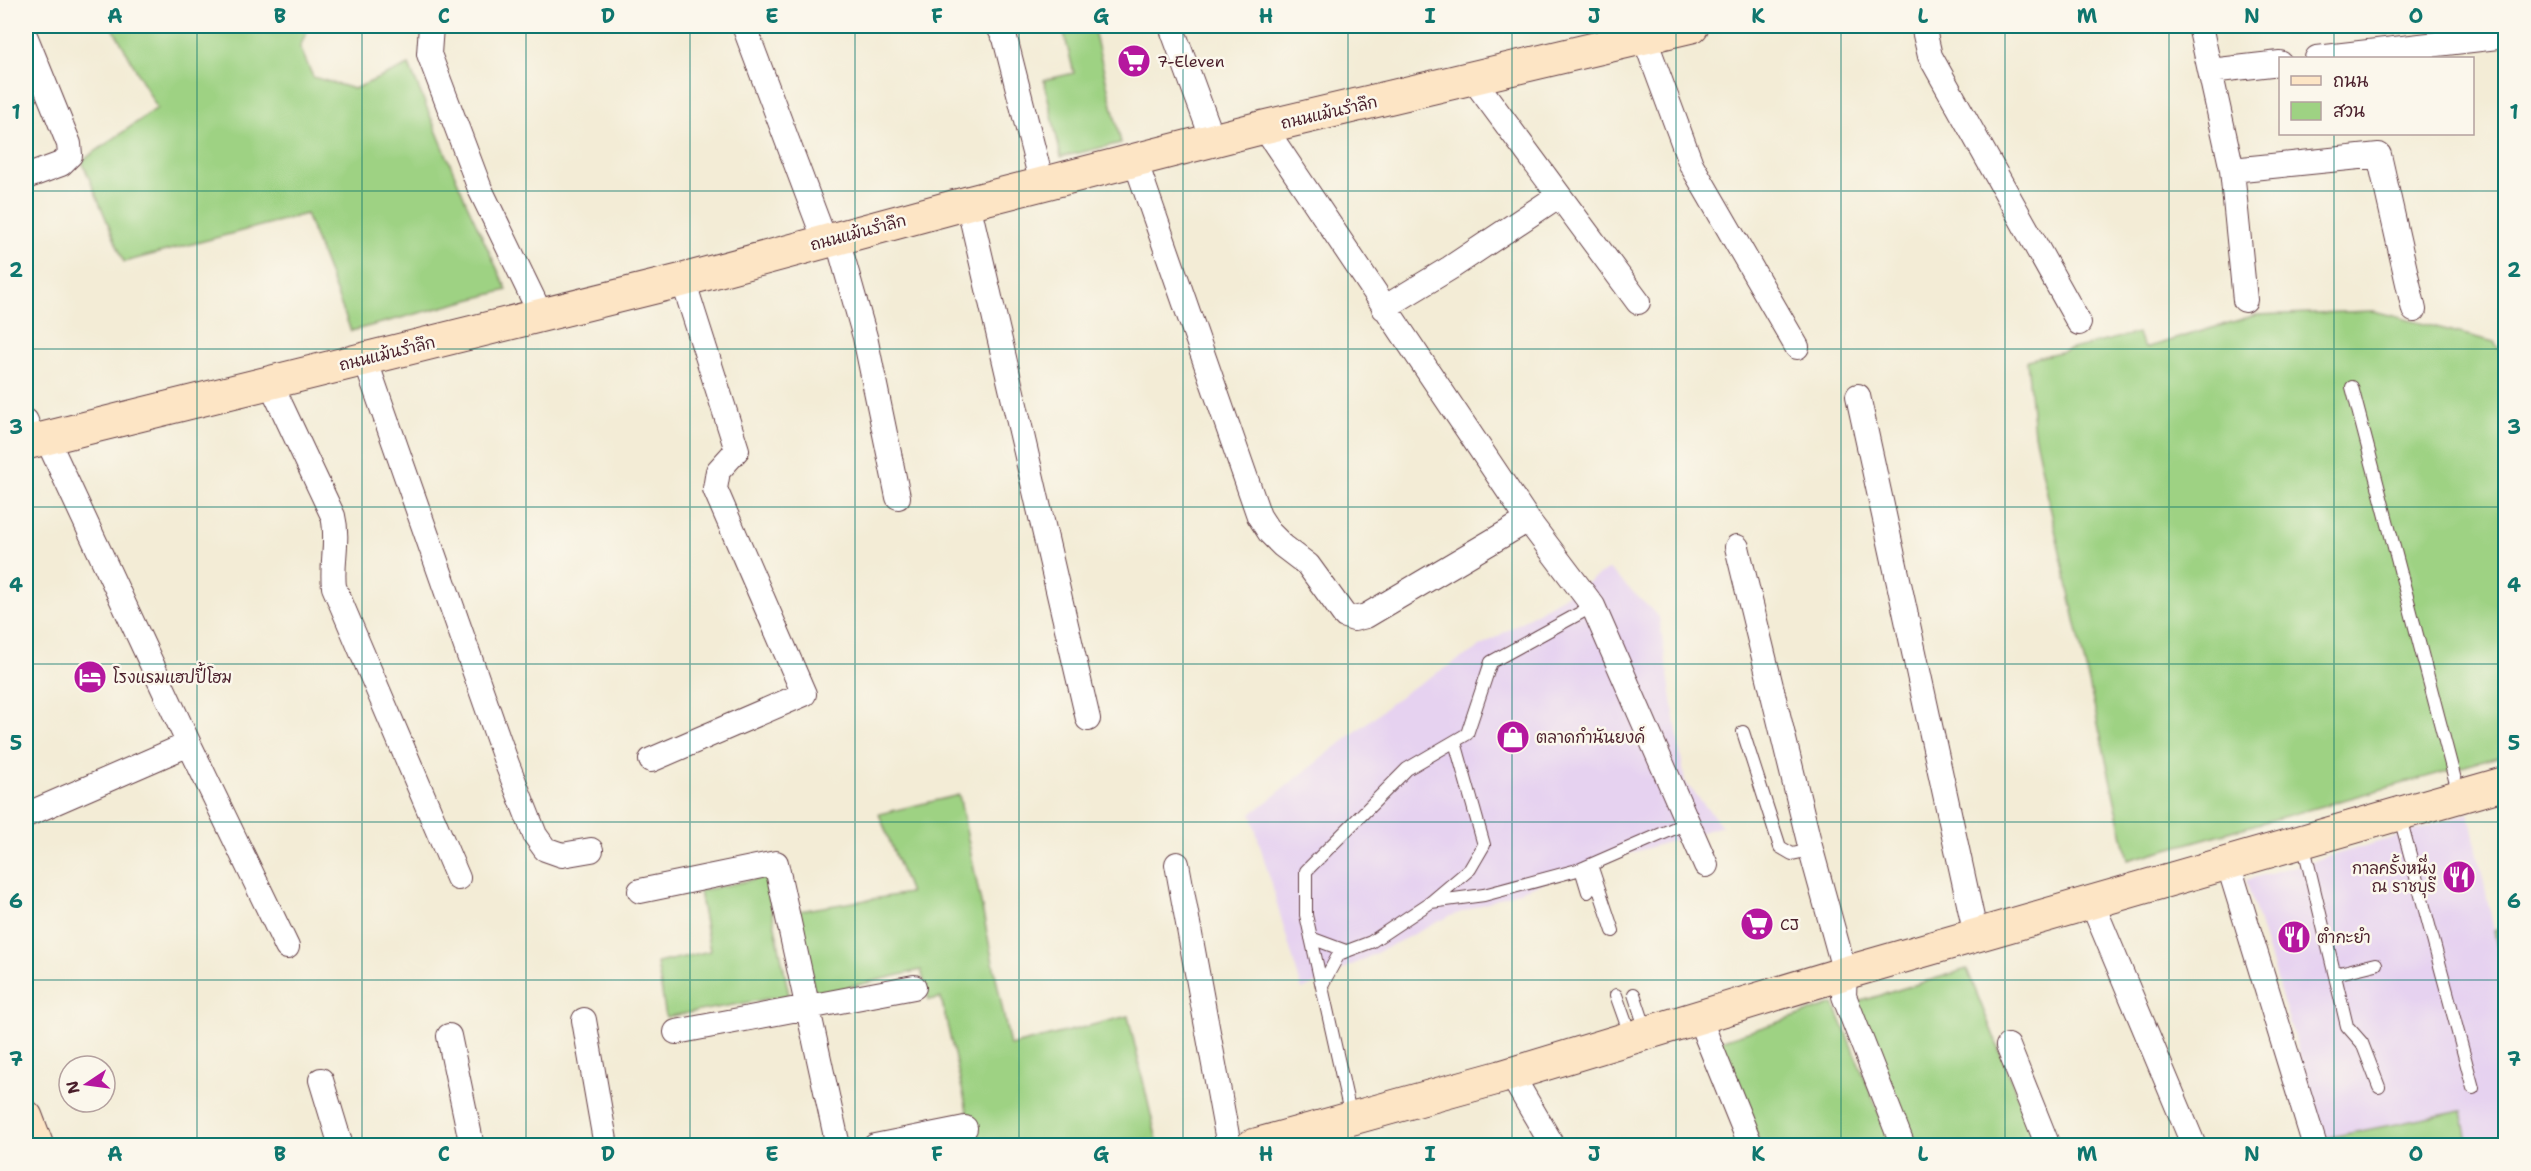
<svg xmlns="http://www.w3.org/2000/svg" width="2531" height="1171" font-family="'Shantell Sans','Playpen Sans Thai',sans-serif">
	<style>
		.built { fill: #e6d2f0 }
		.green { fill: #9ed283; stroke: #747857; stroke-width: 1.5 }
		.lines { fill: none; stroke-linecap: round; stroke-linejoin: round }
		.lane-casing { stroke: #633e45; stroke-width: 14 }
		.street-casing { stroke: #633e45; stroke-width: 26 }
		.secondary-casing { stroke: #633e45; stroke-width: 35 }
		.lane { stroke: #fff; stroke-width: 12 }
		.street { stroke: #fff; stroke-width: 24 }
		.secondary { stroke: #fde5c5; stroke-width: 33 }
		.grid { fill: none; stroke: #0f766e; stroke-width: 1.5; stroke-opacity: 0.55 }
		.labels { text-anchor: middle; stroke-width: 5; stroke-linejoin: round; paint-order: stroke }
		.poi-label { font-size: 16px; fill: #4a1f2b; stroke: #fbf7ec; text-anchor: start }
		.street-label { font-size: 16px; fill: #4a1f2b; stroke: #fbf7ec }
		.neatline { fill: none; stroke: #0f766e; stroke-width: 2 }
		.grid-label { font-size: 20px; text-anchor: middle; font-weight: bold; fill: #0f766e }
	</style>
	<rect width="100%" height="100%" fill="#fbf7ec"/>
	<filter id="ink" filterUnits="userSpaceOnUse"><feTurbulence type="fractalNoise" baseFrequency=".0167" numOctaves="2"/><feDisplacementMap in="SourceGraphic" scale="12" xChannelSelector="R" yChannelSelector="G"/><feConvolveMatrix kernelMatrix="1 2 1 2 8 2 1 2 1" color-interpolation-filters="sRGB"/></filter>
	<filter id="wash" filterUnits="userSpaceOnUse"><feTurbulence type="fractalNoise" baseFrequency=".008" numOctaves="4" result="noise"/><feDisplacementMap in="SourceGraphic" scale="24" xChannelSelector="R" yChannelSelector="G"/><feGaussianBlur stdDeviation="1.35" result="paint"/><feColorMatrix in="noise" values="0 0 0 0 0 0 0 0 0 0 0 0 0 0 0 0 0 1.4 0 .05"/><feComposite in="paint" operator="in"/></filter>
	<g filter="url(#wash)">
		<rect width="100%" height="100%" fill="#f3ecd6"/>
		<!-- built -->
		<path class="built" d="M1609 569 1659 617 1685 782 1722 826 1591 865 1448 917 1302 990 1251 814 1407 691Z
			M2469 813 2505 981V1145H2469L2461 1111 2325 1138 2246 880 2389 839Z"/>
		<!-- green -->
		<path class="green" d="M112 26H309L300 47 313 77 354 89 409 65 467 204 507 290 351 331 306 214 124 262 82 161 157 108Z
			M1093 26 1121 143 1061 157 1044 80 1074 73 1064 33Z
			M2374 311 2494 342 2506 358 2505 755 2128 860 2034 434 2027 360 2137 333 2145 348 2256 315Z
			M959 795 1010 1046 1128 1016 1158 1145H975L941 998 929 1000 921 970 815 995 798 911 910 893 879 814Z
			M765 877 789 995 666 1017 657 963 710 951 699 891Z
			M2505 927H2506L2505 981 2494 931Z
			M1967 969 2037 1145H1917L1855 1003Z
			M1834 1004 1892 1145H1761L1714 1043Z
			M2462 1111 2469 1145 2327 1146 2325 1138Z"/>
	</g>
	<g filter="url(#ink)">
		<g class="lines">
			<defs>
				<path id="lane" d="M2352 387 2459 795
					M1743 732 1780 847 1792 854 1811 850
					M2399 814 2473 1088
					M2303 843 2347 1026 2362 1043 2379 1087
					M1591 865 1613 931
					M1581 869 1588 892
					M1431 902 1484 895 1581 869 1689 822
					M1311 938 1346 951
					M2335 974 2376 964
					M1322 985 1339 954 1371 942 1431 902 1470 869 1484 845 1455 742
					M1634 994 1647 1033
					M1616 995 1631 1037
					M1351 1117 1306 915V871L1407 769 1467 734 1491 662 1593 606"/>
				<path id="street" d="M431 26 429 54 480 189 541 315
					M744 26 825 241
					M998 26 1005 38 1042 184
					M1171 26 1213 140
					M1640 26 1691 164 1797 347
					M1923 26 1930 56 2079 323
					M2200 26 2232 170 2245 300
					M26 38 69 144 70 155 61 164 26 177
					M2317 58 2506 36
					M2210 71 2280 63
					M1473 79 1638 302
					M1264 127 1528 520 1593 606 1706 865
					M1135 160 1259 516 1270 533 1283 546 1308 565 1345 616 1354 619 1366 616 1528 520
					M2232 170 2379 155 2414 310
					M968 203 1088 719
					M837 238 865 337 898 497
					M1384 308 1450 268 1558 196
					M365 359 507 764 535 835 545 849 562 855 591 850
					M270 382 333 516C339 540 331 563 334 587L458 878
					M1858 396 1976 936
					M26 421 33 441
					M49 437 53 452 189 744 287 947
					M1737 547 1811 850 1845 973 1844 996 1903 1146
					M651 760 804 694 715 489 718 471 737 450 683 280
					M26 815 189 744
					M2228 863 2315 1146
					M1177 864 1229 1146
					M640 891 776 863 838 1146
					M2092 903 2194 1146
					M1699 1018 1751 1146
					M584 1020 606 1146
					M676 1032 914 987
					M449 1036 472 1146
					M2008 1046 2048 1146
					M1511 1074 1553 1146
					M321 1080 341 1146
					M875 1146 965 1128"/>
				<path id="secondary" d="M26 443 683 280 968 203 1264 127 1692 26
					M26 1117 37 1146
					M1252 1146 1501 1077 1845 973 2506 783"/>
			</defs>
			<!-- lane casing -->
			<use href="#lane" class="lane-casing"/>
			<!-- street casing -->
			<use href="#street" class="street-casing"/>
			<!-- secondary casing -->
			<use href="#secondary" class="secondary-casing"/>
			<!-- lane -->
			<use href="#lane" class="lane"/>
			<!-- street -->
			<use href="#street" class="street"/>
			<!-- secondary -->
			<use href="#secondary" class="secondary"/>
		</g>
	</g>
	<!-- grid -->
	<path class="grid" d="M197 26V1146M362 26V1146M526 26V1146M690 26V1146M855 26V1146M1019 26V1146M1183 26V1146M1348 26V1146M1512 26V1146M1676 26V1146M1841 26V1146M2005 26V1146M2169 26V1146M2334 26V58M2334 134V1146M26 191H2506M26 349H2506M26 507H2506M26 664H2506M26 822H2506M26 980H2506"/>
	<!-- icons -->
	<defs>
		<symbol id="supermarket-disc" viewBox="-11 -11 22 22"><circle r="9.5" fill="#b5179e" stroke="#fbf7ec"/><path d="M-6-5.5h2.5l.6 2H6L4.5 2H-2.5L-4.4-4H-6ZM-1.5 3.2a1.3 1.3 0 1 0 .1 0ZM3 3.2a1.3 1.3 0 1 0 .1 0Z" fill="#fff"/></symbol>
		<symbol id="hotel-disc" viewBox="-11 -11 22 22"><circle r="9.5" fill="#b5179e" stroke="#fbf7ec"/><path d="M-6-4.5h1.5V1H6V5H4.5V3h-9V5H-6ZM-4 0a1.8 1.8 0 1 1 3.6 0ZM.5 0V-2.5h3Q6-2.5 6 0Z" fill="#fff"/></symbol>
		<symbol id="shop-disc" viewBox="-11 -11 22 22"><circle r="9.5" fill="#b5179e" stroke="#fbf7ec"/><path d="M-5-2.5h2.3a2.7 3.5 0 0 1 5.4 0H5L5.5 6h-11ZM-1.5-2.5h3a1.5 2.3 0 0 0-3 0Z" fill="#fff"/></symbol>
		<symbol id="restaurant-disc" viewBox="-11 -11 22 22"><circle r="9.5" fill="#b5179e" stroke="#fbf7ec"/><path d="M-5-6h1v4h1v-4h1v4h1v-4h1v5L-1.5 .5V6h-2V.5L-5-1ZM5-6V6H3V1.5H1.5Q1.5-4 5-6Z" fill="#fff"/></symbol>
	</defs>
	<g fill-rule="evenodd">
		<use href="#supermarket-disc" x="1115" y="42" width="38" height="38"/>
		<use href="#hotel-disc" x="71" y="658" width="38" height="38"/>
		<use href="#shop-disc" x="1494" y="718" width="38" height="38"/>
		<use href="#restaurant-disc" x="2440" y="858" width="38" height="38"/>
		<use href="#supermarket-disc" x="1738" y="905" width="38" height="38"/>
		<use href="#restaurant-disc" x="2275" y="918" width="38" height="38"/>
	</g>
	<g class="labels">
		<!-- poi labels -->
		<g class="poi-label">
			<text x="1157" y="67">7-Eleven</text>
			<text x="113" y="683">โรงแรมแฮปปี้โฮม</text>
			<text x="1536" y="743">ตลาดกำนันยงค์</text>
			<text x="2436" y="874" text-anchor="end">กาลครั้งหนึ่ง<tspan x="2436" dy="18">ณ ราชบุรี</tspan></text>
			<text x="1780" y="930">CJ</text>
			<text x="2317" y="943">ตำกะยำ</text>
		</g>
		<!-- street labels -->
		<g class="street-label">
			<text transform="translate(1329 112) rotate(-13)" y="6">ถนนแม้นรำลึก</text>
			<text transform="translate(858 232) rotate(-15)" y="6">ถนนแม้นรำลึก</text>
			<text transform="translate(387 353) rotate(-14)" y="6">ถนนแม้นรำลึก</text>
		</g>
	</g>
	<!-- margin -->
	<rect width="2531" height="1171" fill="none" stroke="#fbf7ec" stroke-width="66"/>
	<!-- legend -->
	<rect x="2279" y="57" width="195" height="78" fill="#fbf7ec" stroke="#b4a19f" stroke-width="1.5"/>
	<rect x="2291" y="76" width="30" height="9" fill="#fde5c5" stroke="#b4a19f" stroke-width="1.5"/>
	<text x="2333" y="87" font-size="18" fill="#4a1f2b">ถนน</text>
	<rect x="2291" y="102" width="30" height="18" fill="#9ed283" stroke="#b4a19f" stroke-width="1.5"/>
	<text x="2333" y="117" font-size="18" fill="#4a1f2b">สวน</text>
	<!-- north arrow -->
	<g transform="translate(87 1084) rotate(257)"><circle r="28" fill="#fbf7ec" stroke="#b4a19f" stroke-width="1.5"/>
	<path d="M0-4.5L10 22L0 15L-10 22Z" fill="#b5179e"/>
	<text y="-9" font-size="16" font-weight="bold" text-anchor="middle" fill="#4a1f2b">N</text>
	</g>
	<rect x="33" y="33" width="2465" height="1105" class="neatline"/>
	<g class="grid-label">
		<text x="115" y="23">A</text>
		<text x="280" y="23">B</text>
		<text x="444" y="23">C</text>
		<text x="608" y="23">D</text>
		<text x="772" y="23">E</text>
		<text x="937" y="23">F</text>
		<text x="1101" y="23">G</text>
		<text x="1266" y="23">H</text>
		<text x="1430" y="23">I</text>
		<text x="1594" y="23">J</text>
		<text x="1758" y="23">K</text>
		<text x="1923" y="23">L</text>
		<text x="2087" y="23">M</text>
		<text x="2252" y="23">N</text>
		<text x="2416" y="23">O</text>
		<text x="16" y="119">1</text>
		<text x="2514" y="119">1</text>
		<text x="16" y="277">2</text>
		<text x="2514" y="277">2</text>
		<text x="16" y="434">3</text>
		<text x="2514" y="434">3</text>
		<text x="16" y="592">4</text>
		<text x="2514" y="592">4</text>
		<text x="16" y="750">5</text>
		<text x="2514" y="750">5</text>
		<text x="16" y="908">6</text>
		<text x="2514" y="908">6</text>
		<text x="16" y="1066">7</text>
		<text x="2514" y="1066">7</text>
		<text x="115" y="1161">A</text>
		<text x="280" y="1161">B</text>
		<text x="444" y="1161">C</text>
		<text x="608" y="1161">D</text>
		<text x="772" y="1161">E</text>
		<text x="937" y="1161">F</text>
		<text x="1101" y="1161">G</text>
		<text x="1266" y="1161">H</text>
		<text x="1430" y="1161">I</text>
		<text x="1594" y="1161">J</text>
		<text x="1758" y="1161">K</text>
		<text x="1923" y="1161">L</text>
		<text x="2087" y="1161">M</text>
		<text x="2252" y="1161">N</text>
		<text x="2416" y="1161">O</text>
	</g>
</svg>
